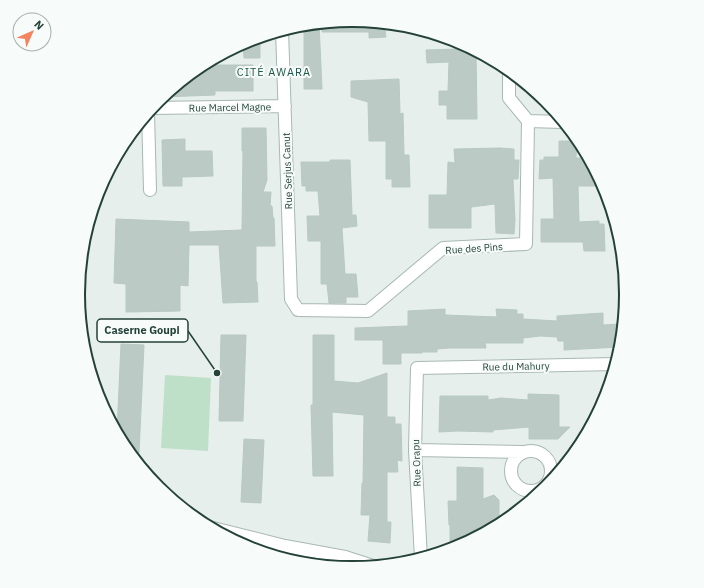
<svg xmlns="http://www.w3.org/2000/svg" width="704" height="588" font-family="'IBM Plex Sans',sans-serif">
	<style>
		.green { fill: #bfe0c8 }
		.building { fill: #bbcac4; stroke: #b8c9c2 }
		.lines { fill: none; stroke-linecap: round; stroke-linejoin: round }
		.minor-casing { stroke: #a8b8b2; stroke-width: 14 }
		.tertiary-casing { stroke: #a8b8b2; stroke-width: 14 }
		.minor { stroke: #fff; stroke-width: 12 }
		.tertiary { stroke: #fff; stroke-width: 12 }
		.labels { text-anchor: middle; stroke-width: 4; stroke-linejoin: round; paint-order: stroke }
		.street-label { font-size: 10px; fill: #24423a; stroke: #f7fbf9 }
		.neighbourhood-label { font-size: 11px; letter-spacing: 1px; fill: #1f5548; stroke: #f7fbf9 }
		.rim { fill: none; stroke: #24423a; stroke-width: 2 }
		.leader { fill: none; stroke: #24423a; stroke-width: 1.5 }
		.callout-dot { fill: #24423a; stroke: #f7fbf9; stroke-width: 1.5 }
		.callout { fill: #f7fbf9; stroke: #24423a; stroke-width: 1.5 }
		.callout-label { font-size: 11px; text-anchor: middle; font-weight: bold; fill: #24423a }
	</style>
	<rect width="100%" height="100%" fill="#e6efeb"/>
	<!-- green -->
	<path class="green" d="M165 375 211 378 208 451 161 448Z"/>
	<!-- building -->
	<path class="building" d="M353 20 384 23 386 37 369 38V32H322V23Z
		M319 23 322 89H304V25Z
		M260 37V58H244L243 43Z
		M459 42 476 51 477 119H447V105H439V91H448L449 62 427 63 426 50 459 49Z
		M214 59V65H253V91H215V95L163 97 200 66Z
		M399 79 400 114 403 113 404 155H409L410 187H392V179H386V141H369L368 102 351 97V81Z
		M242 128H266L267 180 263 192H271L270 206H272L273 218H274L275 246H256V282H257L258 302 223 303 219 245H189L188 286 180 285V311L126 312V284L114 283 116 219 189 222V232L242 230 243 151H242Z
		M185 139V151H212L213 176 182 177V186H163L162 140Z
		M559 141H577L576 158H588L603 186H578L579 222 599 221V224H604L605 251H584L583 242H541V219H554L553 178 539 179 540 160H544V157H559Z
		M500 148 514 149V160H519L518 179H513L515 220 514 234 496 233 495 204 471 207V228H429V195H447L448 162 455 163 454 149Z
		M330 160H350L352 215H356L357 226 342 228 345 274H356L358 297H346V303H329L327 284H321V241H308L307 216H320L318 191H306V186H302L301 162H330Z
		M445 309V315L497 317 496 309 517 310V314H523V319L557 321V316L603 313V325L619 324V347L564 350V341H558L557 337 540 336 523 338V343H485L486 348H449L437 349V352H422V353H401V364H383V340H355V328L408 326V311Z
		M221 335H246L243 421H219Z
		M313 335H334V381L358 383 387 373V417H395V424H401L402 461 397 460 398 472H387V522H391L390 543 368 541 370 515H361L362 483H363L364 415 332 412 333 476H313L311 405H313Z
		M121 344 144 345 139 453H129L124 446 117 432Z
		M528 394 559 395V427H570L558 439H529V427L493 430V432L458 431 439 432 440 396H488V400L501 398 528 400Z
		M244 439 264 440 261 503 241 502Z
		M457 467 483 468V499L494 495 499 500V525L457 547 450 549V525H449L448 501H457Z"/>
	<g class="lines">
		<defs>
			<path id="minor" d="M282 30 291 299 298 310 368 311 443 248 526 244 528 121
				M509 70V98L528 121
				M152 108 285 106
				M148 112 150 190
				M528 121 563 122
				M415 450 523 452
				M511 471a20 20 0 1 1 40 0a20 20 0 1 1-40 0Z
				M421 558 415 450 417 368 616 364
				M344 567 345 557"/>
			<path id="tertiary" d="M209 527 285 546 345 557 373 566"/>
		</defs>
		<!-- minor casing -->
		<use href="#minor" class="minor-casing"/>
		<!-- tertiary casing -->
		<use href="#tertiary" class="tertiary-casing"/>
		<!-- minor -->
		<use href="#minor" class="minor"/>
		<!-- tertiary -->
		<use href="#tertiary" class="tertiary"/>
	</g>
	<g class="labels">
		<!-- street labels -->
		<g class="street-label">
			<text transform="translate(230 107) rotate(-1)" y="4">Rue Marcel Magne</text>
			<text transform="translate(287 171) rotate(-92)" y="4">Rue Serjus Canut</text>
			<text transform="translate(474 248) rotate(-4)" y="4">Rue des Pins</text>
			<text transform="translate(516 366) rotate(-1)" y="4">Rue du Mahury</text>
			<text transform="translate(416 463) rotate(-92)" y="4">Rue Orapu</text>
		</g>
		<!-- neighbourhood labels -->
		<g class="neighbourhood-label">
			<text x="274" y="76">CITÉ AWARA</text>
		</g>
	</g>
	<!-- crop -->
	<path d="M0 0H704V588H0ZM85 294a267 267 0 1 1 534 0a267 267 0 1 1-534 0Z" fill="#f7fbf9" fill-rule="evenodd"/>
	<path class="rim" d="M85 294a267 267 0 1 1 534 0a267 267 0 1 1-534 0Z"/>
	<!-- callouts -->
	<path class="leader" d="M217 373L188 331"/>
	<circle class="callout-dot" cx="217" cy="373" r="4"/>
	<rect class="callout" x="97" y="319" width="91" height="23" rx="4"/>
	<g class="callout-label">
		<text x="142" y="334">Caserne Goupi</text>
	</g>
	<!-- north arrow -->
	<g transform="translate(32 32) rotate(45)"><circle r="19" fill="#f7fbf9" stroke="#a3b1ad"/>
	<path d="M0-3L7 15L0 10L-7 15Z" fill="#f4845f"/>
	<text y="-6" font-size="11" font-weight="bold" text-anchor="middle" fill="#24423a">N</text>
	</g>
</svg>
